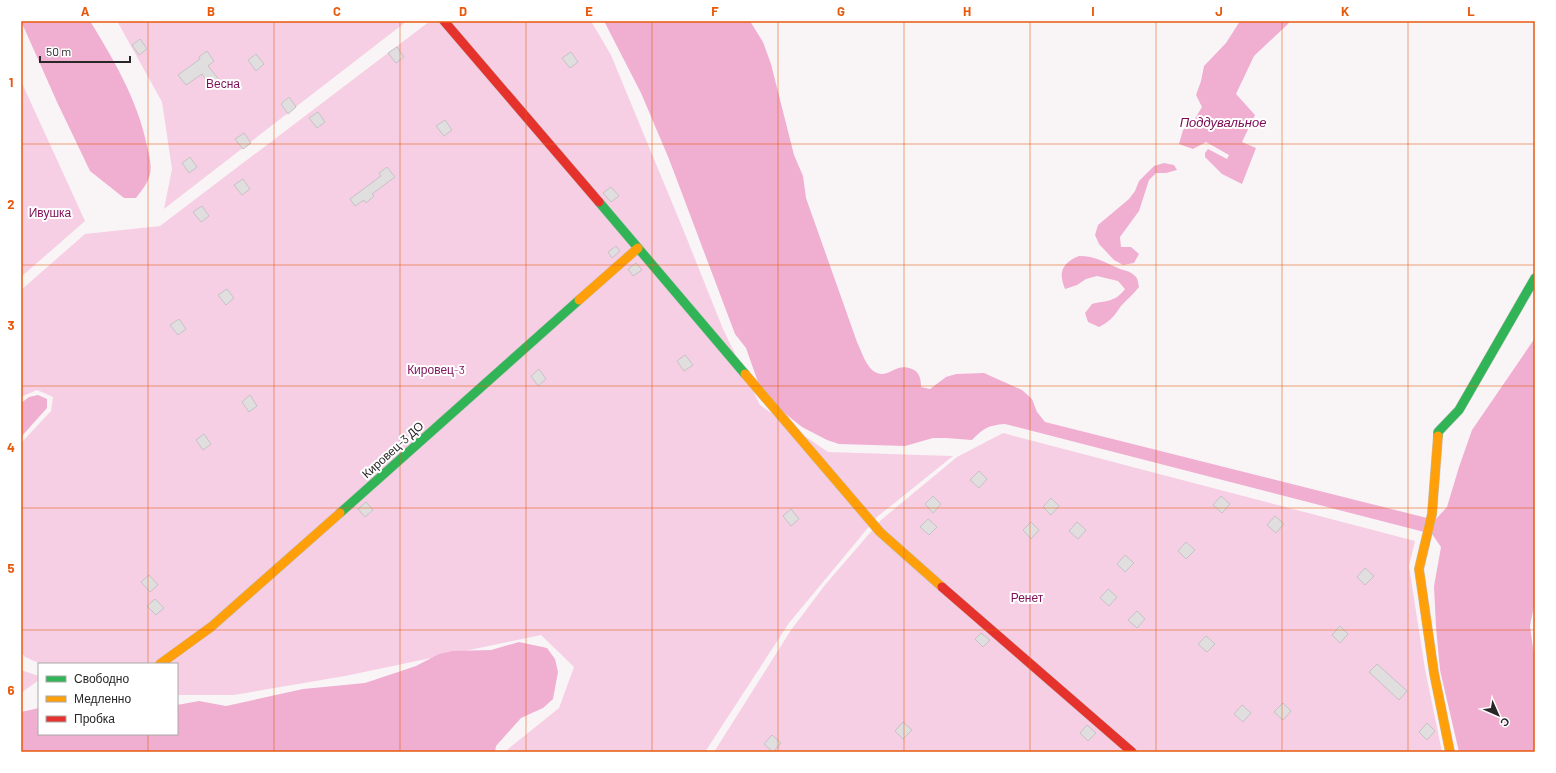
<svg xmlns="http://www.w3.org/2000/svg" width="1556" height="773" font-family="Barlow,sans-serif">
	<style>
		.green { fill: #f7cfe4 }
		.water { fill: #f0aed1 }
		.building { fill: #e1dee0; stroke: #c5c2c4 }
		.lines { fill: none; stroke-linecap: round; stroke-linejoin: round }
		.fast-casing { stroke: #c3c0c1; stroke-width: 10 }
		.slow-casing { stroke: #c3c0c1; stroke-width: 10 }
		.jam-casing { stroke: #c3c0c1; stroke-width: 10 }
		.fast { stroke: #30b455; stroke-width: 9 }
		.slow { stroke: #ff9f0a; stroke-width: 9 }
		.jam { stroke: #e5322d; stroke-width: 9 }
		.grid { fill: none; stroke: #e8590c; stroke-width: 1; stroke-opacity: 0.55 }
		.labels { text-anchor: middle; stroke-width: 4; stroke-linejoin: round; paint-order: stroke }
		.park-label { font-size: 12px; fill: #7e1058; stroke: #fff }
		.street-label { font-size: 12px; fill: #282627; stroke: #fff }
		.water-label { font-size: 13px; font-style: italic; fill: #7b0a55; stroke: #fff }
		.neatline { fill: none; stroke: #e8590c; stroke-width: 1.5 }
		.grid-label { font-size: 13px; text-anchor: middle; font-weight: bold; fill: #e8590c }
	</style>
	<rect width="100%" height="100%" fill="#f9f5f7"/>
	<!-- green -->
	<path class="green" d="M117 21H407L164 209 172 169 162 102Z
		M430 21H591L611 55 685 234 723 329 760 405 828 452 953 456 877 517 789 623 705 752H507L508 749 559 708 574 667 541 635 345 676 234 695H177V664H41L25 657 21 652V443L51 411 53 397 37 390 21 397V290L85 234 160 226Z
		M21 81 85 221 21 277Z
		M1003 433 1415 541 1409 566 1425 669 1442 752H714L791 630 825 585 881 520 957 457Z
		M21 670 39 676V680L21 693Z"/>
	<!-- water -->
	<path class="water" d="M21 21H90C114 60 138 101 147 146 149 155 152 165 150 174 148 183 142 190 136 198H124L90 171 57 102Z
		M604 21H750L763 42 771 64 794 155 803 176 806 198 857 342C862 352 866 368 877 373 889 378 896 362 912 369 920 372 921 380 921 387L930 389 946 377 956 374 984 373 1022 390 1032 399 1037 412 1045 422 1435 520 1447 507 1459 467 1472 430 1535 338V601L1530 626 1534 655 1535 752H1459L1440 670 1436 627 1434 586 1441 547 1432 534 1005 424C988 425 983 429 972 440L946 438H933L905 446 839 444 827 440 802 427 782 411 758 382 746 348 735 334 669 159 641 93Z
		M1240 21H1290L1288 24 1254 56 1236 94 1255 115 1242 142 1256 148 1242 184 1222 174 1205 157V153L1208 149 1227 159 1229 155 1206 142 1193 149 1179 144 1183 130 1194 120 1202 107 1196 95 1201 81 1204 66 1226 43Z
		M1164 163 1174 165 1177 170 1166 173H1156L1149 180 1139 211 1120 237 1121 247H1131L1139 254 1134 263 1123 265 1114 260 1099 244 1095 235 1098 225 1129 199 1135 191 1139 181 1154 166Z
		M1079 256C1096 256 1103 262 1118 268 1124 271 1129 270 1135 276 1138 278 1138 283 1139 287 1134 294 1126 300 1121 306 1114 316 1111 321 1099 327L1088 322 1085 313 1092 304C1107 300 1114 303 1125 289L1118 281 1097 276 1086 279 1077 285 1065 289C1058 272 1062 263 1079 256Z
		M38 395 47 399V408L21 437V403L29 397Z
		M519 642 547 648 555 659 558 672 553 699 543 708 521 718 496 746 495 752H21V712L39 708V734H177V705L199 701 226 706 303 689 365 683 416 666 439 654 452 651 491 650Z"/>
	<!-- building -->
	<path class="building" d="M140 39 147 49 139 55 132 45Z
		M397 47 404 57 396 63 388 53Z
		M207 51 214 61 208 66 221 82 212 88 202 74 186 85 178 75 200 59 199 57Z
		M571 52 578 62 570 68 562 58Z
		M256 54 264 64 256 71 248 60Z
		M289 97 296 107 288 114 281 104Z
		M318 112 325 122 317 128 309 118Z
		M445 120 452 130 444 136 436 126Z
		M244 133 251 143 243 149 235 139Z
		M190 157 197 167 189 173 182 163Z
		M387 167 395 177 372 194 374 196 366 203 364 200 355 206 350 199 381 176 379 173Z
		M243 179 250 189 242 195 234 185Z
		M611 187 619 196 611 202 603 193Z
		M202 206 209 216 201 222 193 212Z
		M616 246 620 251 612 258 608 252Z
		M636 263 642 270 633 276 628 269Z
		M227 289 234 298 226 305 218 295Z
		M179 319 186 329 178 335 170 325Z
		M685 355 693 365 684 371 677 361Z
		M539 369 546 379 538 386 531 376Z
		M250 395 257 406 249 412 242 402Z
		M204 434 211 444 203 450 196 440Z
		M979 471 987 479 979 488 970 480Z
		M933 496 941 504 933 513 925 504Z
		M1221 496 1230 504 1222 513 1213 505Z
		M1051 498 1059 506 1051 515 1043 507Z
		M366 502 373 510 365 517 358 509Z
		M791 509 799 519 791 526 783 516Z
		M1275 516 1284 524 1276 533 1267 525Z
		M928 519 937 527 929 535 920 527Z
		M1031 522 1039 530 1031 539 1023 530Z
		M1077 522 1086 530 1078 539 1069 531Z
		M1186 542 1195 550 1186 559 1178 551Z
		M1125 555 1134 563 1125 572 1117 564Z
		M1365 568 1374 576 1365 585 1357 577Z
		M149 575 158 585 150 592 141 582Z
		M1108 589 1117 597 1109 606 1100 598Z
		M155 599 164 608 156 615 147 606Z
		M1137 611 1145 619 1137 628 1128 620Z
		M1340 626 1348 634 1340 643 1332 635Z
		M981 633 990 640 983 647 975 639Z
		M1206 636 1215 644 1207 652 1198 644Z
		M1377 664 1407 691 1399 700 1369 672Z
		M1283 703 1291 711 1283 720 1274 712Z
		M1242 705 1251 713 1243 722 1234 714Z
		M903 722 912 730 903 739 895 731Z
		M1427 723 1435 731 1427 740 1419 732Z
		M1087 725 1096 733 1088 741 1080 733Z
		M772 735 781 743 773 752 764 744Z"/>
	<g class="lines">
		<defs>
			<path id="fast" d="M599 202 745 374
				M1438 436V432L1459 410 1535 278
				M340 513 579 300"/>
			<path id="slow" d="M579 300 638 248
				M745 374 880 532 942 587
				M1438 436 1432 514 1419 569 1434 673 1450 752
				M160 664 211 627 340 513"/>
			<path id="jam" d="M444 21 599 202
				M942 587 1132 752"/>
		</defs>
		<!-- fast casing -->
		<use href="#fast" class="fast-casing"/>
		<!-- slow casing -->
		<use href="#slow" class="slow-casing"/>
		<!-- jam casing -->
		<use href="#jam" class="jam-casing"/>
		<!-- fast -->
		<use href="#fast" class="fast"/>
		<!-- slow -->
		<use href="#slow" class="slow"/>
		<!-- jam -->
		<use href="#jam" class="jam"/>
	</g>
	<!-- grid -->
	<path class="grid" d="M148 21V664M274 21V752M400 21V752M526 21V752M652 21V752M778 21V752M904 21V752M1030 21V752M1156 21V752M1282 21V752M1408 21V752M21 144H1535M21 265H1535M21 386H1535M21 508H1535M21 630H1535M148 734V752"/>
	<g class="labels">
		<!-- park labels -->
		<g class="park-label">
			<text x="223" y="88">Весна</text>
			<text x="50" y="217">Ивушка</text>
			<text x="436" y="374">Кировец-3</text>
			<text x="1027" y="602">Ренет</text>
		</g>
		<!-- street labels -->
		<g class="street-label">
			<text transform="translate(393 450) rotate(-42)" y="4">Кировец-3 ДО</text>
		</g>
		<!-- water labels -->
		<g class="water-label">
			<text x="1223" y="127">Поддувальное</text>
		</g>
	</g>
	<!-- border -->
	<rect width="1556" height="773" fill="none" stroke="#ffffff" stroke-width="44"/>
	<!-- legend -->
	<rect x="38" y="663" width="140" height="72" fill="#ffffff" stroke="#a9a8a9"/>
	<rect x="46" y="676" width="20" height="6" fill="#30b455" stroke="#a9a8a9"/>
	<text x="74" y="683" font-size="12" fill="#282627">Свободно</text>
	<rect x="46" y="696" width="20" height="6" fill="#ff9f0a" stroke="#a9a8a9"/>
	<text x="74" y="703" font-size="12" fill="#282627">Медленно</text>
	<rect x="46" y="716" width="20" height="6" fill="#e5322d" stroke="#a9a8a9"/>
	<text x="74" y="723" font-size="12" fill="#282627">Пробка</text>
	<!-- north arrow -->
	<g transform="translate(1498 715) rotate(135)" stroke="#ffffff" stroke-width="3" paint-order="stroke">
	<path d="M0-3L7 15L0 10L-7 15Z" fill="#282627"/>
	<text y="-6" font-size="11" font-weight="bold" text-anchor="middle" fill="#282627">С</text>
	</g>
	<!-- scale -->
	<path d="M40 56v6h90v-6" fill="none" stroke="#282627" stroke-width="2"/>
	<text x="46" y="56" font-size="12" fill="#282627" stroke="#ffffff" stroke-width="3" paint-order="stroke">50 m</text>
	<rect x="22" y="22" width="1512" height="729" class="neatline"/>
	<g class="grid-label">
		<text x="85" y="16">A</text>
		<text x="211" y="16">B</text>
		<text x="337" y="16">C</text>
		<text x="463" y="16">D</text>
		<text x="589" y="16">E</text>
		<text x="715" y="16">F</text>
		<text x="841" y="16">G</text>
		<text x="967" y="16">H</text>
		<text x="1093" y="16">I</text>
		<text x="1219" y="16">J</text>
		<text x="1345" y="16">K</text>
		<text x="1471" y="16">L</text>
		<text x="11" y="87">1</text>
		<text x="11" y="209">2</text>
		<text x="11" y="330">3</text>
		<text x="11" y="452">4</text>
		<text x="11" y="573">5</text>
		<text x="11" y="695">6</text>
	</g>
</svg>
